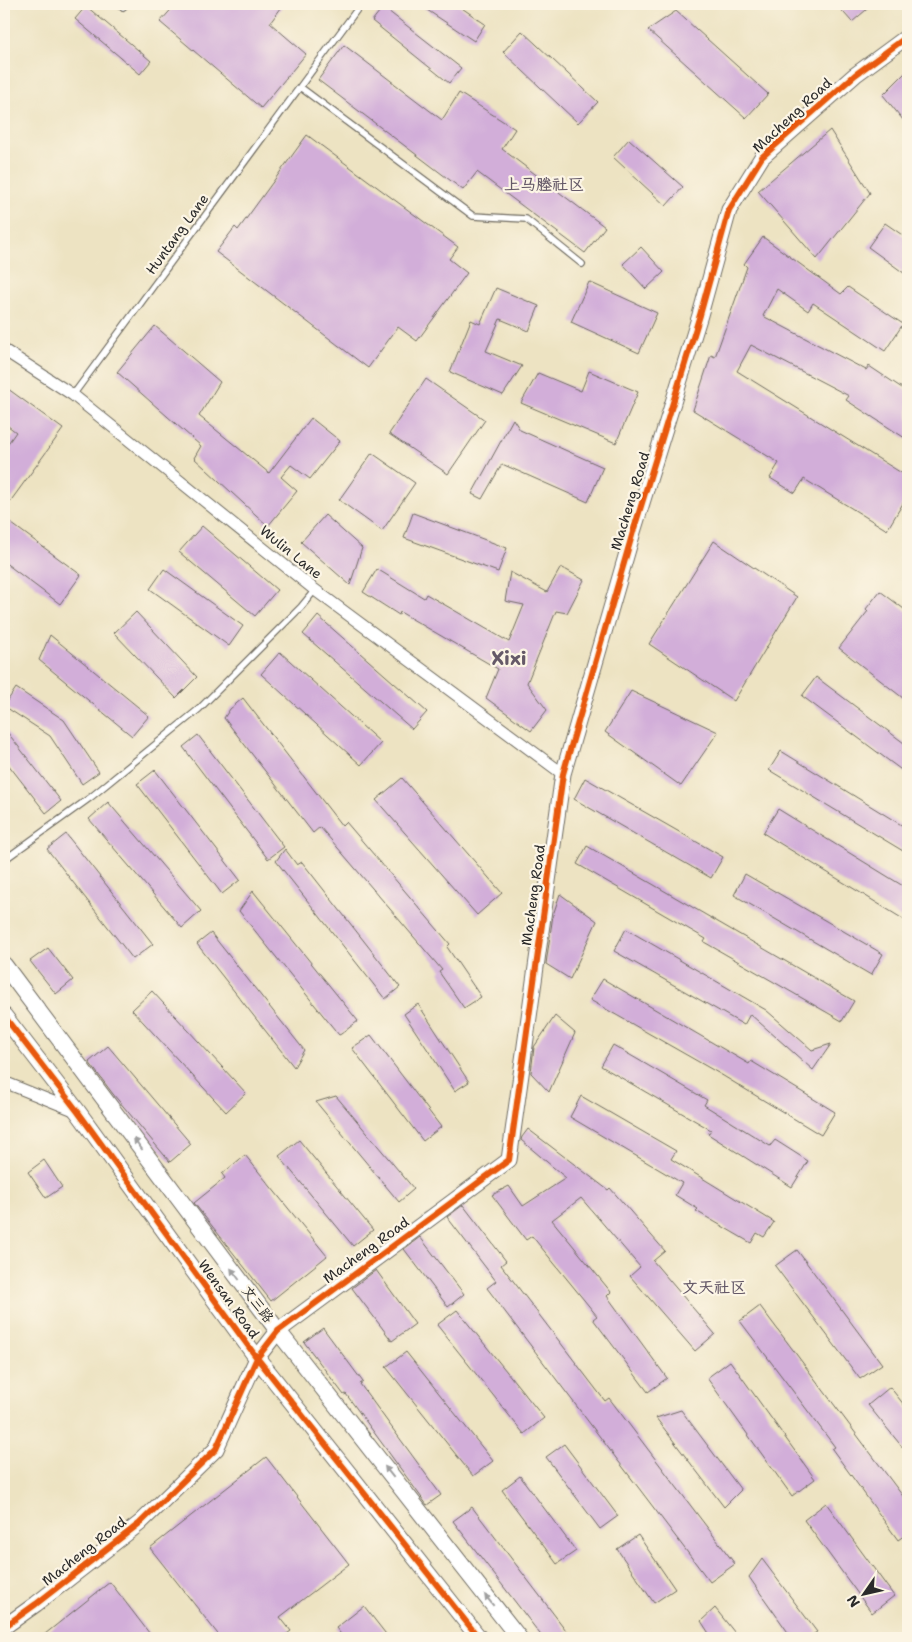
<svg xmlns="http://www.w3.org/2000/svg" width="912" height="1642" font-family="'Shantell Sans','LXGW WenKai TC',sans-serif">
	<style>
		.building { fill: #d2aed9 }
		.lines { fill: none; stroke-linecap: round; stroke-linejoin: round }
		.service-casing { stroke: #6f6b60; stroke-width: 8 }
		.minor-casing { stroke: #6f6b60; stroke-width: 13 }
		.tertiary-casing { stroke: #6f6b60; stroke-width: 17 }
		.secondary-casing { stroke: #6f6b60; stroke-width: 18 }
		.service { stroke: #fff; stroke-width: 5.5 }
		.minor { stroke: #fff; stroke-width: 11 }
		.tertiary { stroke: #fff; stroke-width: 15 }
		.secondary { stroke: #fff; stroke-width: 16 }
		.cycleway-casing { stroke: #fcf5e5; stroke-width: 9 }
		.cycleway { stroke: #e8590c; stroke-width: 6 }
		.oneway { fill: #a0a0a0 }
		.labels { text-anchor: middle; stroke-width: 4.5; stroke-linejoin: round; paint-order: stroke }
		.street-label { font-size: 14px; fill: #2b2b2b; stroke: #fcf5e5 }
		.quarter-label { font-size: 16px; font-weight: bold; fill: #655968; stroke: #fcf5e5 }
		.district-label { font-size: 19px; font-weight: bold; fill: #655968; stroke: #fcf5e5 }
	</style>
	<rect width="100%" height="100%" fill="#fcf5e5"/>
	<filter id="ink" filterUnits="userSpaceOnUse"><feTurbulence type="fractalNoise" baseFrequency=".02" numOctaves="2"/><feDisplacementMap in="SourceGraphic" scale="10" xChannelSelector="R" yChannelSelector="G"/><feConvolveMatrix kernelMatrix="1 2 1 2 8 2 1 2 1" color-interpolation-filters="sRGB"/></filter>
	<filter id="wash" filterUnits="userSpaceOnUse"><feTurbulence type="fractalNoise" baseFrequency=".0096" numOctaves="4" result="noise"/><feDisplacementMap in="SourceGraphic" scale="20" xChannelSelector="R" yChannelSelector="G"/><feGaussianBlur stdDeviation="1.12" result="paint"/><feColorMatrix in="noise" values="0 0 0 0 0 0 0 0 0 0 0 0 0 0 0 0 0 1.4 0 .05"/><feComposite in="paint" operator="in"/></filter>
	<g filter="url(#wash)">
		<rect width="100%" height="100%" fill="#ede3c2"/>
		<g id="blocks">
			<!-- building -->
			<path class="building" d="M176 4H284L270 23 306 54 261 108 160 22Z
				M418 4H456L485 24 474 41Z
				M836 4H873L852 22Z
				M86 6 151 61 140 74 75 19Z
				M383 7 461 68 449 83 372 21Z
				M676 11 768 94 746 118 648 30Z
				M522 31 598 102 578 123 503 52Z
				M344 45 442 120 459 93 515 129 502 149 605 227 585 253 477 172 463 190 318 80Z
				M908 70V126L883 95Z
				M830 130 870 193 817 259 758 191Z
				M307 135 458 247 449 259 467 273 417 341 398 327 368 368 216 252 235 227 238 230Z
				M629 139 683 187 666 206 613 157Z
				M885 223 908 239V276L868 247Z
				M763 237 841 294 848 287 903 324 885 351 813 303 808 311 777 289 763 316 866 370 869 366 908 392V440L846 400 849 396 751 345 737 371 908 477V495L887 530 804 479 795 493 770 478 779 463 693 410 711 355 715 357 747 267 744 264Z
				M641 247 664 272 646 289 623 264Z
				M589 282 657 313 639 353 571 322Z
				M496 288 539 306 529 331 500 319 486 351 522 366 503 395 450 372 471 320 480 324Z
				M155 326 220 382 199 416 269 473 311 418 340 441 310 479 291 465 281 477 297 491 268 526 194 458 201 446 117 372Z
				M589 371 638 392 616 443 521 403 538 373 581 391Z
				M426 379 485 420 448 474 389 434Z
				M4 386 63 429 4 510V449L16 432 4 423Z
				M513 419 520 430 603 467 588 502 502 464 482 499 472 494Z
				M372 453 415 483 382 531 339 500Z
				M413 513 507 548 498 572 404 538Z
				M325 515 362 548 350 585 301 542Z
				M4 518 81 575 60 604 4 562Z
				M202 526 277 590 255 616 179 552Z
				M714 541 797 597 734 701 649 644Z
				M561 567 584 580 567 613 556 611 527 683 547 710 531 731 486 698 498 669 400 612 399 615 363 592 377 569 424 598 426 594 509 642 524 605 505 601 510 572 547 592Z
				M164 569 243 626 229 646 150 589Z
				M880 591 908 612V702L839 648 868 611 866 609Z
				M136 612 197 677 176 698 114 633Z
				M318 616 427 712 412 729 303 634Z
				M50 635 149 716 132 736 39 660Z
				M280 652 381 743 361 765 261 674Z
				M816 677 908 746V775L802 696Z
				M16 688 64 720 99 772 82 784 50 736 4 706Z
				M631 691 718 732 681 786 605 732Z
				M243 698 342 826 346 822 450 944 447 947 481 997 464 1008 439 972 442 970 320 827 313 833 224 718 230 709Z
				M4 728 61 801 46 813 4 759Z
				M198 735 284 847 268 859 183 747Z
				M781 751 908 829V854L769 770Z
				M155 770 240 880 222 894 137 784Z
				M402 778 502 893 477 915 376 800Z
				M585 778 723 857 711 878 574 799Z
				M108 802 201 911 182 928 89 819Z
				M778 809 908 889V922L763 833Z
				M66 834 153 944 133 959 47 849Z
				M587 846 854 1001 842 1021 704 942 706 939 577 864Z
				M285 849 297 865 302 862 400 987 385 999 276 861Z
				M745 874 883 954 871 975 734 895Z
				M253 891 358 1021 341 1034 339 1035 239 911Z
				M560 894 597 921 570 979 546 964 553 915Z
				M626 929 766 1010 812 1050 831 1044 813 1070 750 1014 744 1025 614 951Z
				M211 933 304 1050 294 1067 197 944Z
				M48 948 73 980 56 994 30 961Z
				M603 979 749 1064 751 1061 835 1112 821 1135 720 1074 590 1000Z
				M152 991 246 1093 226 1112 132 1010Z
				M418 1004 469 1082 455 1091 404 1014Z
				M555 1016 575 1033 549 1092 531 1073 534 1047Z
				M371 1035 441 1127 423 1141 352 1048Z
				M613 1045 707 1100 704 1105 770 1146 775 1140 808 1161 792 1187 708 1134 711 1130 601 1066Z
				M108 1046 191 1144 170 1162 113 1094 89 1062Z
				M336 1096 414 1189 399 1202 316 1102Z
				M581 1096 676 1151 671 1159 774 1222 764 1237 757 1233 751 1243 696 1211 698 1209 675 1195 682 1183 570 1117Z
				M528 1129 608 1190 610 1188 665 1251 653 1261 715 1334 695 1351 630 1276 640 1267 581 1198 552 1220 611 1292 607 1296 667 1378 648 1392 593 1319 597 1316 532 1236 526 1240 492 1195 509 1186 523 1206 566 1178 521 1140 522 1137Z
				M299 1140 373 1230 353 1246 279 1156Z
				M245 1155 327 1256 271 1301 194 1203 225 1178 222 1174Z
				M44 1160 62 1187 46 1198 28 1172Z
				M463 1205 506 1261 501 1265 605 1401 609 1398 735 1564 710 1582 487 1288 496 1281 447 1217Z
				M420 1237 464 1294 448 1307 404 1249Z
				M797 1250 882 1364 860 1379 775 1266Z
				M376 1270 415 1324 392 1341 352 1288Z
				M760 1306 908 1503V1533L898 1540 832 1449 835 1447 740 1321Z
				M457 1310 544 1418 524 1434 437 1325Z
				M323 1328 363 1382 360 1384 441 1495 427 1505 346 1394 344 1395 304 1342Z
				M406 1352 493 1461 473 1476 386 1367Z
				M730 1361 815 1479 792 1496 707 1378Z
				M890 1387 908 1410V1454L868 1405Z
				M681 1410 741 1490 724 1507 656 1418Z
				M564 1444 618 1516 600 1529 546 1457Z
				M266 1457 349 1564 280 1617 291 1631 281 1638H221L150 1548Z
				M520 1476 576 1551 557 1564 502 1490Z
				M826 1503 894 1596 872 1613 804 1520Z
				M472 1507 572 1638H543L453 1521Z
				M638 1535 675 1589 654 1603 617 1549Z
				M762 1559 817 1632 807 1638H792L749 1577Z
				M110 1582 153 1638H40Z
				M364 1606 389 1638H344L336 1628Z
				M715 1608 739 1638H712L701 1621Z"/>
		</g>
	</g>
	<g filter="url(#ink)">
		<use href="#blocks" fill-opacity="0" stroke="#6f6b60" stroke-width="1"/>
		<g class="lines">
			<defs>
				<path id="service" d="M119 4 123 7 126 4
					M300 87 473 216 526 219 582 264
					M73 395 361 4
					M4 860 91 797 199 709 301 607 315 590"/>
				<path id="minor" d="M4 350 73 395 315 590 563 774
					M4 1082 76 1111"/>
				<path id="tertiary" d="M4 1627 36 1604 140 1523 216 1449 257 1358 278 1331 509 1160 563 774 633 532 700 315 729 210 762 157 855 75 908 36"/>
				<path id="secondary" d="M4 965 278 1331 519 1638
					M4 1016 78 1112 257 1358 479 1638"/>
			</defs>
			<!-- service casing -->
			<use href="#service" class="service-casing"/>
			<!-- minor casing -->
			<use href="#minor" class="minor-casing"/>
			<!-- tertiary casing -->
			<use href="#tertiary" class="tertiary-casing"/>
			<!-- secondary casing -->
			<use href="#secondary" class="secondary-casing"/>
			<!-- service -->
			<use href="#service" class="service"/>
			<!-- minor -->
			<use href="#minor" class="minor"/>
			<!-- tertiary -->
			<use href="#tertiary" class="tertiary"/>
			<!-- secondary -->
			<use href="#secondary" class="secondary"/>
			<defs>
				<path id="cycleway" d="M4 1016 78 1112 257 1358 479 1638
					M4 1627 36 1604 140 1523 216 1449 257 1358 278 1331 509 1160 563 774 633 532 700 315 729 210 762 157 855 75 908 36"/>
			</defs>
			<!-- cycleway casing -->
			<use href="#cycleway" class="cycleway-casing"/>
			<!-- cycleway -->
			<use href="#cycleway" class="cycleway"/>
		</g>
		<!-- one-way arrows -->
		<defs><path id="oneway-solid" d="M-6-.8H1V-3.2L6.5 0L1 3.2V.8H-6Z" transform="scale(1.25)"/></defs>
		<g class="oneway">
			<use href="#oneway-solid" transform="translate(138 1144) rotate(-127)"/>
			<use href="#oneway-solid" transform="translate(235 1274) rotate(-127)"/>
			<use href="#oneway-solid" transform="translate(389 1472) rotate(-128)"/>
			<use href="#oneway-solid" transform="translate(489 1600) rotate(-128)"/>
		</g>
	</g>
	<g class="labels">
		<!-- street labels -->
		<g class="street-label">
			<text transform="translate(792 115) rotate(-43)" y="5">Macheng Road</text>
			<text transform="translate(177 234) rotate(-54)" y="5">Huntang Lane</text>
			<text transform="translate(630 501) rotate(-73)" y="5">Macheng Road</text>
			<text transform="translate(291 552) rotate(39)" y="5">Wulin Lane</text>
			<text transform="translate(533 895) rotate(-82)" y="5">Macheng Road</text>
			<text transform="translate(366 1250) rotate(-36)" y="5">Macheng Road</text>
			<text transform="translate(229 1299) rotate(54)" y="5">Wensan Road</text>
			<text transform="translate(258 1304) rotate(53)" y="5">文三路</text>
			<text transform="translate(84 1551) rotate(-38)" y="5">Macheng Road</text>
		</g>
		<!-- quarter labels -->
		<g class="quarter-label">
			<text x="544" y="190">上马塍社区</text>
			<text x="714" y="1293">文天社区</text>
		</g>
		<!-- district labels -->
		<g class="district-label">
			<text x="509" y="665">Xixi</text>
		</g>
	</g>
	<!-- margin -->
	<rect width="912" height="1642" fill="none" stroke="#fcf5e5" stroke-width="20"/>
	<!-- north arrow -->
	<g transform="translate(864 1594) rotate(236)" stroke="#fcf5e5" stroke-width="4" paint-order="stroke">
	<path d="M0-4L9 19L0 12L-9 19Z" fill="#2b2b2b"/>
	<text y="-8" font-size="14" font-weight="bold" text-anchor="middle" fill="#2b2b2b">N</text>
	</g>
</svg>
